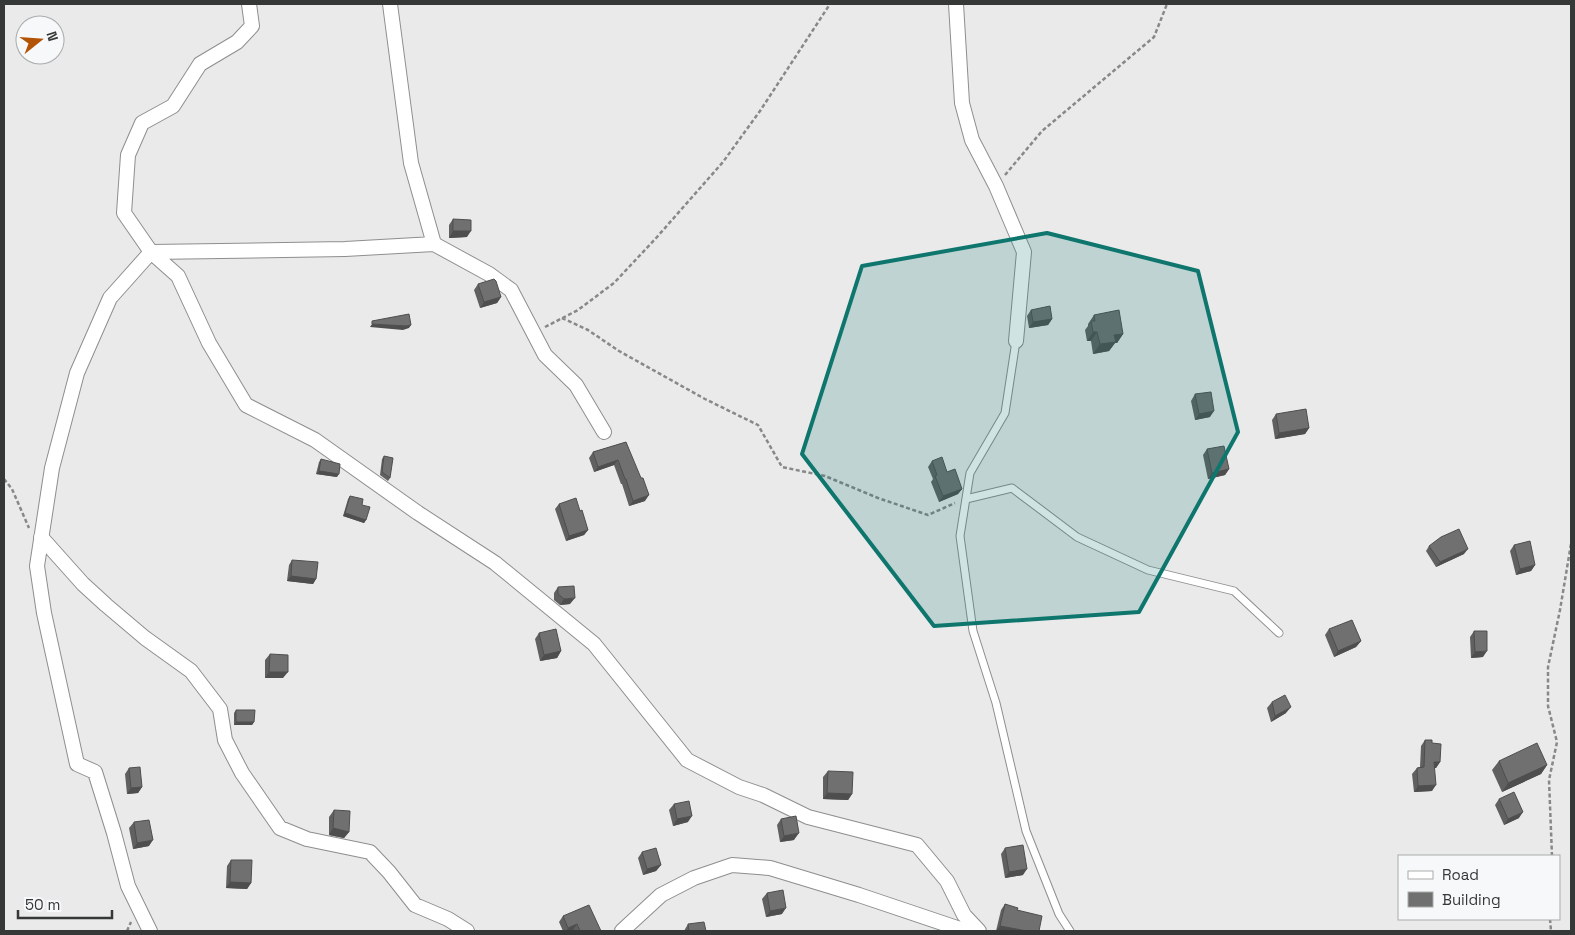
<svg xmlns="http://www.w3.org/2000/svg" width="1575" height="935" font-family="'Space Grotesk',sans-serif">
	<style>
		.lines { fill: none; stroke-linecap: round; stroke-linejoin: round }
		.lane-casing { stroke: #8d8e8f; stroke-width: 9 }
		.street-casing { stroke: #8d8e8f; stroke-width: 16 }
		.path { stroke: #878888; stroke-width: 2.5; stroke-dasharray: 4 2.5; stroke-linecap: butt }
		.lane { stroke: #fff; stroke-width: 7 }
		.street { stroke: #fff; stroke-width: 14 }
		.wall { fill: #606061 }
		.shaded-wall { fill: #4e4e4f }
		.building { fill: #707071; stroke: #4e4e4f }
		.marked { fill: #0f766e; fill-opacity: 0.2; stroke: #0f766e; stroke-width: 4; stroke-linejoin: round }
	</style>
	<rect width="100%" height="100%" fill="#eaeaeb"/>
	<g class="lines">
		<defs>
			<path id="lane" d="M1016 341 1005 413 970 473 960 536 973 631 996 703 1026 831 1059 914 1070 931
				M966 499 1012 488 1077 537 1148 570 1234 591 1279 633"/>
			<path id="street" d="M390 4 411 163 434 244 345 249 151 252 178 276 209 343 246 405 315 440 418 513 495 563 594 644 687 760 739 787 763 795 808 817 917 845 947 881 964 915 979 931
				M956 4 962 103 972 140 996 186 1024 252 1016 341
				M434 244 489 274 511 290 545 355 576 385 604 432
				M41 537 83 584 106 605 145 638 191 671 220 709 225 740 242 773 280 828 307 839 370 852 389 872 415 905 448 919 467 931
				M150 931 128 886 114 833 95 772 77 764 44 613 37 566 52 468 77 373 110 298 151 252 124 213 128 155 142 123 173 106 200 64 237 42 252 26 249 4
				M622 931 661 895 694 878 732 865 770 868 859 895 966 931"/>
		</defs>
		<!-- lane casing -->
		<use href="#lane" class="lane-casing"/>
		<!-- street casing -->
		<use href="#street" class="street-casing"/>
		<!-- path -->
		<path class="path" d="M1005 175 1042 131 1154 37 1167 4
			M562 318 588 330 619 351 705 399 758 425 782 467 825 476 878 498 928 515 955 503
			M545 327 578 310 614 283 657 237 723 162 760 111 830 4
			M4 479 12 489 29 528
			M1552 856 1549 780 1557 742 1548 706V667L1560 610 1571 544
			M1550 919 1551 931
			M127 931 131 922"/>
		<!-- lane -->
		<use href="#lane" class="lane"/>
		<!-- street -->
		<use href="#street" class="street"/>
	</g>
	<!-- wall -->
	<path class="wall" d="M453 219 467 237 449 238V225Z
		M478 284 501 297 497 303 480 308 474 290Z
		M1031 310 1052 319 1048 325 1029 328 1027 316Z
		M1094 315 1123 334 1117 343H1115L1109 351 1093 354 1091 341H1087L1085 330 1088 326V324Z
		M1195 394 1210 417 1195 420 1191 401Z
		M1276 414 1309 428 1305 434 1275 439 1272 420Z
		M626 442 645 501 629 506 622 484H621L614 465 594 472 589 458 593 452Z
		M1207 449 1229 469 1225 475 1208 479 1203 455Z
		M384 456 390 478 388 481 380 475 382 459Z
		M321 459 337 477 316 474 319 462Z
		M932 461 947 472 962 489 958 494 939 502 931 482 933 479 928 467Z
		M350 496 366 520 364 523 343 516 348 499Z
		M559 504 580 511 588 530 584 535 566 541 555 509Z
		M1514 545 1535 565 1531 571 1516 575 1510 551Z
		M1429 546 1464 554 1436 567 1426 551Z
		M292 560 316 579 313 584 287 581 289 565Z
		M558 587 570 604 560 605 554 600V593Z
		M1329 629 1361 641 1356 647 1334 657 1325 635Z
		M1474 631 1483 657 1471 658 1470 637Z
		M539 633 561 651 557 658 540 661 535 639Z
		M270 654 283 678H265V660Z
		M1272 702 1286 713 1271 722 1267 708Z
		M236 710 254 722 252 725H234V713Z
		M1425 740 1432 743 1440 762 1436 768H1434L1432 791 1414 792 1412 774 1417 768 1420 767 1421 746Z
		M1499 761 1547 765 1541 774 1502 792 1492 770Z
		M129 768 142 787 138 793 127 794 125 774Z
		M828 771 852 794 848 800 823 799V777Z
		M1499 799 1519 818 1504 825 1495 805Z
		M674 804 688 822 673 826 669 810Z
		M334 810 349 832 344 838 329 835V817Z
		M781 819 794 840 780 842 777 825Z
		M134 822 149 846 133 849 129 828Z
		M1005 848 1023 875 1005 878 1001 854Z
		M642 852 661 865 656 871 643 875 638 858Z
		M231 860 251 883 247 889 226 888 227 866Z
		M767 893 782 914 766 917 762 899Z
		M1005 904 1017 910 1039 931H996L1001 910Z
		M563 916 601 931H573V930L570 931H563L559 922Z
		M688 924 706 931H684Z"/>
	<!-- shaded-wall -->
	<path class="shaded-wall" d="M453 231H471L467 237 449 238Z
		M501 297 497 303 480 308 484 302Z
		M1052 319 1048 325 1029 328 1033 322Z
		M372 324 411 325 409 328 403 330 370 327Z
		M1093 332H1097L1091 341H1087Z
		M1123 334 1117 343H1115L1109 351 1093 354 1100 344 1114 335Z
		M1214 411 1210 417 1195 420 1199 414Z
		M1309 428 1305 434 1275 439 1279 433Z
		M618 460 614 465 594 472 598 467Z
		M1229 469 1225 475 1208 479 1212 473Z
		M319 471 339 474 337 477 316 474Z
		M962 489 958 494 939 502 943 496Z
		M649 495 645 501 629 506 633 501Z
		M345 513 366 520 364 523 343 516Z
		M588 530 584 535 566 541 569 536Z
		M1468 549 1464 554 1436 567 1440 562Z
		M1535 565 1531 571 1516 575 1520 569Z
		M291 576 316 579 313 584 287 581Z
		M575 598 570 604 560 605 564 599Z
		M1361 641 1356 647 1334 657 1338 651Z
		M561 651 557 658 540 661 544 655Z
		M1487 651 1483 657 1471 658 1475 652Z
		M269 672H288L283 678H265Z
		M1291 707 1286 713 1271 722 1275 716Z
		M236 722H254L252 725H234Z
		M1434 762H1440L1436 768H1430Z
		M1547 765 1541 774 1502 792 1508 783Z
		M1436 785 1432 791 1414 792 1418 786Z
		M142 787 138 793 127 794 131 788Z
		M827 793 852 794 848 800 823 799Z
		M1523 812 1519 818 1504 825 1508 819Z
		M692 816 688 822 673 826 677 819Z
		M333 828 349 832 344 838 329 835Z
		M799 833 794 840 780 842 784 836Z
		M153 840 149 846 133 849 137 843Z
		M661 865 656 871 643 875 647 869Z
		M1027 869 1023 875 1005 878 1009 872Z
		M230 882 251 883 247 889 226 888Z
		M786 908 782 914 766 917 770 911Z
		M577 924 573 930 570 931H566L568 928Z
		M1000 926 1027 931H996Z"/>
	<!-- building -->
	<path class="building" d="M453 219 471 220V231H453Z
		M494 279 496 281 501 297 484 302 478 284Z
		M1050 306 1052 319 1033 322 1031 310Z
		M1119 310 1123 334 1114 335 1116 342 1100 344 1097 332H1093L1091 321H1095L1094 315Z
		M409 314 411 325 406 326 372 324V321Z
		M1211 392 1214 411 1199 414 1195 394Z
		M1306 409 1309 428 1279 433 1276 414Z
		M626 442 641 478H643L649 495 633 501 626 479H625L618 460 598 467 593 452Z
		M1224 446 1229 469 1212 473 1207 449Z
		M384 456 393 458 390 478 382 472Z
		M942 457 947 472 955 469 962 489 943 496 935 476 937 475 932 461Z
		M321 459 340 464 339 474 319 471Z
		M350 496 363 499 362 505 370 507 366 520 345 513Z
		M576 498 580 511 582 510 588 530 569 536 559 504Z
		M1459 529 1468 549 1440 562 1429 546 1441 537Z
		M1530 541 1535 565 1520 569 1514 545Z
		M292 560 318 562 316 579 291 576Z
		M574 586 575 598 564 599 558 594V587Z
		M1352 620 1361 641 1338 651 1329 629Z
		M556 629 561 651 544 655 539 633Z
		M1474 631H1487V651L1475 652Z
		M270 654 288 655V672H269Z
		M1285 695 1291 707 1275 716 1272 702Z
		M236 710H255L254 722H236Z
		M1425 740H1432V743L1441 744 1440 762H1434L1436 785 1418 786 1417 768 1424 767Z
		M1537 743 1547 765 1508 783 1499 761Z
		M140 767 142 787 131 788 129 768Z
		M828 771 853 772 852 794 827 793Z
		M1514 792 1523 812 1508 819 1499 799Z
		M689 801 692 816 677 819 674 804Z
		M334 810 350 811 349 832 333 828Z
		M796 816 799 833 784 836 781 819Z
		M149 820 153 840 137 843 134 822Z
		M1023 845 1027 869 1009 872 1005 848Z
		M656 848 661 865 647 869 642 852Z
		M231 860H252L251 883 230 882Z
		M783 890 786 908 770 911 767 893Z
		M1005 904 1018 908 1017 910 1042 916 1039 931H1027L1000 926Z
		M589 905 601 931H580L577 924 568 928 563 916Z
		M704 922 706 931H689L688 924Z"/>
	<!-- marked area -->
	<path class="marked" d="M1047 233 1198 271 1238 432 1139 612 934 626 802 454 862 266Z"/>
	<!-- border -->
	<rect width="1575" height="935" fill="none" stroke="#363737" stroke-width="10"/>
	<!-- legend -->
	<rect x="1398" y="855" width="162" height="65" fill="#f7f8f9" stroke="#aaabab"/>
	<rect x="1408" y="871" width="25" height="8" fill="#ffffff" stroke="#aaabab"/>
	<text x="1442" y="880" font-size="15" fill="#363737">Road</text>
	<rect x="1408" y="892" width="25" height="15" fill="#707071" stroke="#aaabab"/>
	<text x="1442" y="905" font-size="15" fill="#363737">Building</text>
	<!-- north arrow -->
	<g transform="translate(40 40) rotate(73)"><circle r="24" fill="#f7f8f9" stroke="#aaabab"/>
	<path d="M0-4L9 19L0 12L-9 19Z" fill="#b25305"/>
	<text y="-8" font-size="14" font-weight="bold" text-anchor="middle" fill="#363737">N</text>
	</g>
	<!-- scale -->
	<path d="M18 910v8h94v-8" fill="none" stroke="#363737" stroke-width="2.5"/>
	<text x="25" y="910" font-size="15" fill="#363737" stroke="#f7f8f9" stroke-width="4" paint-order="stroke">50 m</text>
</svg>
